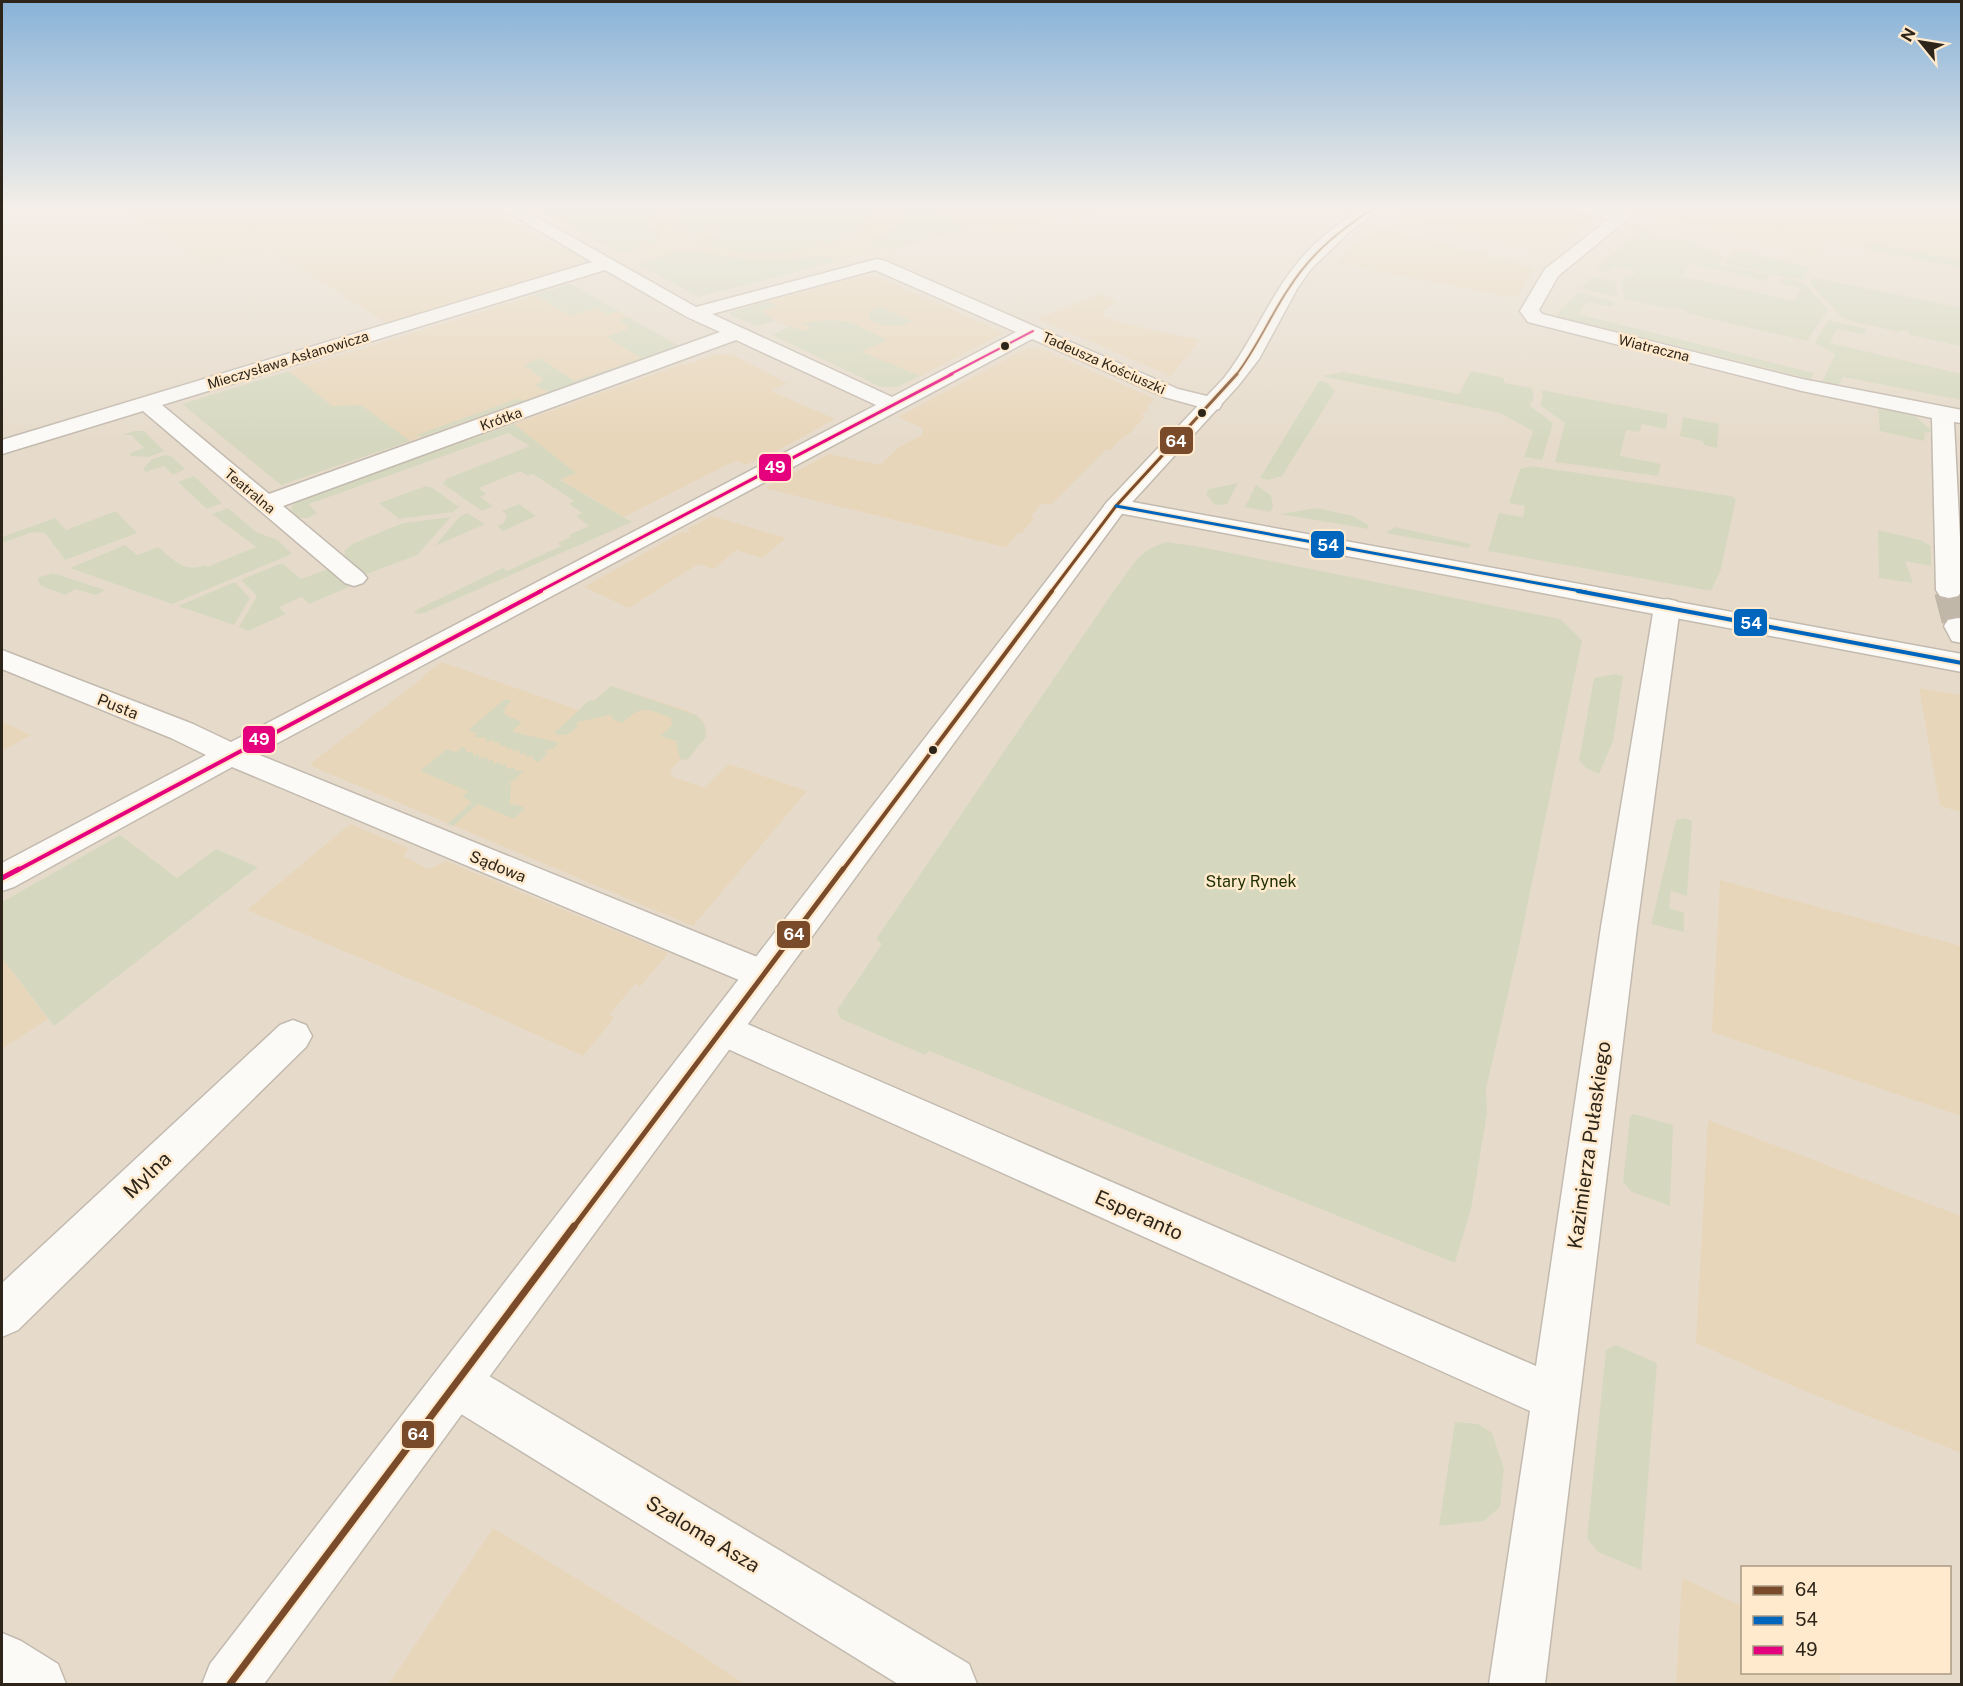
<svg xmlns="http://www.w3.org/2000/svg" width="1963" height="1686" font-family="'Public Sans',sans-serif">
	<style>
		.built { fill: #e8d6ba }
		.green { fill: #d5d8bf }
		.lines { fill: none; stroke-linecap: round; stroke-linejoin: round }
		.minor-tunnel-far1 { stroke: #c1b7a8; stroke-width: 23; stroke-dasharray: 23 11; stroke-linecap: butt }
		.minor-tunnel { stroke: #c1b7a8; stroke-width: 30; stroke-dasharray: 30 15; stroke-linecap: butt }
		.minor-casing { stroke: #c3baaf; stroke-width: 3 }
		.tertiary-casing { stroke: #c3baaf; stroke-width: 3 }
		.secondary-casing { stroke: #c3baaf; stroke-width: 3 }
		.minor { fill: #fbfaf7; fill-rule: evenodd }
		.tertiary { fill: #fbfaf7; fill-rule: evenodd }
		.secondary { fill: #fbfaf7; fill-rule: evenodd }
		.bus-1-far4-casing { stroke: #ffeacd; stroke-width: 4.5 }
		.bus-1-far3-casing { stroke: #ffeacd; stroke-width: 6 }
		.bus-1-far2-casing { stroke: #ffeacd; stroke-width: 8 }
		.bus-1-far1-casing { stroke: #ffeacd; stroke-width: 10 }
		.bus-1-casing { stroke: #ffeacd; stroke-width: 11 }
		.bus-2-far1-casing { stroke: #ffeacd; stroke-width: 6 }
		.bus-2-casing { stroke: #ffeacd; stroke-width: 8 }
		.bus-3-far3-casing { stroke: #ffeacd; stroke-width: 4.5 }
		.bus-3-far2-casing { stroke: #ffeacd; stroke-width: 6 }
		.bus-3-far1-casing { stroke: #ffeacd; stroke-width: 8 }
		.bus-3-casing { stroke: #ffeacd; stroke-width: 10 }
		.bus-1-far4 { stroke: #7a4b2a; stroke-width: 2 }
		.bus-1-far3 { stroke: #7a4b2a; stroke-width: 3 }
		.bus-1-far2 { stroke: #7a4b2a; stroke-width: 4 }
		.bus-1-far1 { stroke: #7a4b2a; stroke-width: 5 }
		.bus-1 { stroke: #7a4b2a; stroke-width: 7 }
		.bus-2-far1 { stroke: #0065bd; stroke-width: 3 }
		.bus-2 { stroke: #0065bd; stroke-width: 4 }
		.bus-3-far3 { stroke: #e5007d; stroke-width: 2 }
		.bus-3-far2 { stroke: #e5007d; stroke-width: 3 }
		.bus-3-far1 { stroke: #e5007d; stroke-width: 4 }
		.bus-3 { stroke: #e5007d; stroke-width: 5 }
		.bus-dot { fill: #2d251a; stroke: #ffeacd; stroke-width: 2 }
		.labels { text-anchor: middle; stroke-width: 5; stroke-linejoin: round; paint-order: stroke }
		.far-street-label { font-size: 14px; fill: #2d251a; stroke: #ffeacd }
		.street-label { font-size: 16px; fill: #2d251a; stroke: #ffeacd }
		.park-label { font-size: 16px; fill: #203000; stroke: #ffeacd }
		.near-street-label { font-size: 20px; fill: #2d251a; stroke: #ffeacd }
		.line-badge { stroke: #ffeacd; stroke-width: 2 }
		.badge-label { font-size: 16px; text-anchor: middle; font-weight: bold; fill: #fff }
	</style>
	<rect width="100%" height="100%" fill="#e6dbcb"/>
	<!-- built -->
	<path class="built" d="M119 206H486L558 248H565L585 259 580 265 387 323 267 248 206 263Z
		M534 206H1111L1077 218 1067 214 1002 236 983 229 975 230 968 227 889 250 881 247 838 261 699 297 639 264 654 259 635 248 619 253Z
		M1419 206H1557L1589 213 1595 219 1548 254 1400 217Z
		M1609 206H1947L1961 209V268L1829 240 1815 255Z
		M1380 229 1396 232 1535 268 1516 298 1337 263 1350 248Z
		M861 276 879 277 1004 333 920 376 776 321 762 311 776 306 768 301Z
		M571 284 681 347 281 485 182 404Z
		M1098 294 1117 301 1104 310 1103 316 1121 323 1200 340 1171 376 1038 319Z
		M1027 348H1040L1155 399 1147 407 1149 408 1148 410 1141 415 1145 416 1130 433 1118 441 1111 450 1106 449 1051 505 1041 504 1031 517 1034 518 1022 533H1018L1007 546 1008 548 765 488 829 454 880 465 898 448 922 435 923 428 898 417Z
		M717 354H731L787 383 771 391 835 419 775 452 772 451 746 465 737 461 731 463 624 517 559 479 575 473 514 424 682 364 684 365Z
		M712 516 786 538 762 558 736 550 714 569 698 564 629 608 584 587 682 532 688 533 691 531 687 529Z
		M441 662 579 710 590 700 594 701 611 686 689 711 702 720 706 728V737L687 760 679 761 669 772 672 773 670 776 705 788 729 764 807 791 693 926 311 766 312 765 310 764 424 677 423 676Z
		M1919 688 1961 695V812L1940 806Z
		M2 722 16 728 31 735 2 751Z
		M350 824 408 848 404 857 429 869 446 861 668 953 641 986 635 984 609 1015 614 1018 583 1056 464 1002 247 910Z
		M1720 880 1961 946V1116L1712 1032Z
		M2 958 48 1019 2 1049Z
		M1708 1120 1961 1216V1453L1800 1389 1696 1343Z
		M493 1528 681 1642 745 1684H389Z
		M1682 1578 1742 1606V1672L1840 1673V1684H1676Z"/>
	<!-- green -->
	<path class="green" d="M534 206H661L651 221 660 237 656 242 619 253Z
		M682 206H877C868 258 732 260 695 240L710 238 720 233 716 230 703 231 693 238 678 228 676 222 677 214Z
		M905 206H922L972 226 963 229 969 232 961 235 954 232 889 250 881 247 872 250 870 245C887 229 899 234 905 206Z
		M1634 225 1648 227 1645 230 1654 232 1651 235 1696 243 1723 258 1716 264 1769 275 1766 281 1690 264 1681 276 1794 301 1802 288 1779 283 1782 278 1803 282 1828 310 1807 341 1685 313 1687 310 1673 307 1671 309 1625 299 1621 282 1626 276 1630 277 1637 271 1617 266 1609 272 1596 269 1639 230 1622 226Z
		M1871 244 1961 261V268L1866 249Z
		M1733 250 1809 267 1803 280 1729 265 1726 263Z
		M677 252H691L753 260H790L819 256 838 261 699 297 639 264Z
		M1593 277 1615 281 1618 297 1582 288Z
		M1811 277 1961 308V346L1910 335 1909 331 1901 330 1899 332 1843 319 1810 283Z
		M571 284 619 311 608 315 595 308 571 316 534 295Z
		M1578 292 1616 302 1612 307 1588 302 1578 314 1814 373 1811 379 1559 317 1557 314Z
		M768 301 777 306 762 311 776 321 757 326 730 315V312Z
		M880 306 912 321C899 328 883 327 870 320L869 312Z
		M628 317 681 347 549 392 536 386 543 379 524 365 540 358 574 381 641 358 607 337 630 328 618 320Z
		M831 320 850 322 887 340 861 352 920 376 897 387H881L772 335 790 326 803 331 811 327 800 323Z
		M1828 320 1867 329 1864 335 1837 329 1830 343 1961 374V400L1843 377 1838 386 1822 382 1835 354 1815 343Z
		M289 371 332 406 361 405 410 441 281 485 182 404Z
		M1471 371 1504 378V383L1532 388 1534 397 1530 406 1553 423 1542 460 1524 457 1533 431 1500 413 1321 376 1343 372 1459 394Z
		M1319 381 1326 382 1335 391 1282 476 1268 480 1260 478Z
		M1541 390 1668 414 1666 429 1642 424 1639 432 1626 430 1620 456 1661 464 1658 476 1555 462 1565 423 1540 405 1543 397Z
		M517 399 526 400 421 437 417 435Z
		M1878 408 1915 416 1932 431 1925 433 1924 441 1880 431Z
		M1683 417 1719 424 1717 448 1704 445 1703 441 1680 436Z
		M514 424 576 473 560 480 632 522 424 613 417 614 414 611 503 568 507 571 561 546 558 543 571 537 569 535 589 526 576 516 582 513 569 504 574 501 533 474 528 476 520 471 479 488 486 494 480 497 493 506 482 511 443 484 446 479 530 446 508 433 309 504 317 513 309 518H300L291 513C291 498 314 488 327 490Z
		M134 431H144L164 451 149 457 130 456V453L144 448 131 435H123Z
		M165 455 171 456 185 469 173 475 164 466 146 472 143 469 152 459Z
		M1531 466 1731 496 1736 499 1721 569 1711 591 1488 551 1499 513 1523 517 1525 506 1509 503 1520 469Z
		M194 476 222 503 207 509 178 482Z
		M1238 483 1227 504 1215 505 1206 494 1209 489Z
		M1256 485 1271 495 1273 507 1270 512 1245 507Z
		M426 486 433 488 459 507 453 512 399 519 379 503Z
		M519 504 536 516 503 531 497 526 504 523 507 515 502 511Z
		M228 508 256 532 278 540 292 554 172 604 70 568 125 545 137 555 158 547C173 559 185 574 205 565L207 567 256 547 212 514Z
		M1317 508 1353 516 1367 524 1369 529 1279 514Z
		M116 511 137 533 65 560 45 533 32 532 2 543V537L55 518 66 530Z
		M467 513 485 524 435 546 459 517Z
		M451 517 417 555 365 575 344 558 345 550 352 544 403 523Z
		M1395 527 1471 544 1469 548 1385 533Z
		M1878 530 1920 540 1931 546V566L1905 561 1913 583 1879 578Z
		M1167 542 1201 547 1560 619 1582 640 1518 951 1486 1089 1487 1113 1471 1209 1455 1263 929 1051 925 1055 841 1019 837 1010 882 944 876 939 1115 589C1132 568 1138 549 1167 542Z
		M282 563 301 579 328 569 349 587 309 604 302 597 279 607 286 614 248 631 239 627 257 596 241 580Z
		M53 573 105 590 96 595 75 589 65 595 41 586 37 578Z
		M235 582 250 598 234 625 178 606Z
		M1615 674 1623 676 1613 741 1599 774 1586 768 1579 760 1594 678Z
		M611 686 696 715C704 721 706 727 706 737L687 760 680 759 676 742 678 740H672L660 736 672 725 671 718C647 709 642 704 622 723L612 719 613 716 610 715 578 722 576 724 578 726C570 734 565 738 554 733L590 700 594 701Z
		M505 699 512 701 505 707V715L522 722 512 731C528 737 542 737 559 743L552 750 549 749 545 752 548 753 539 762 533 760V756L526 757 525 753 520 755 519 750 513 752 512 748 507 749 505 745 500 747 499 742 494 743V740L486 742V738L474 737 477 733 468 730Z
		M462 747 466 749 467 753 473 751V756L479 754V758L487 757 488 761 493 760V764L500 762V765L507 764 506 769 515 767V771H524L513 781 508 782 511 783 510 805 515 804 525 808 514 819 478 804 453 826 447 824 472 802 462 797 468 791 420 771 447 749 456 752Z
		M1684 818 1692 821 1687 896 1671 891 1669 908 1684 913V932L1651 924 1676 820Z
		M120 835 177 878 216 849 258 867 54 1026 2 958V902Z
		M1634 1114 1673 1125 1670 1206 1632 1192 1623 1182 1630 1116Z
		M1616 1345 1657 1363 1641 1570 1598 1552 1587 1538 1606 1350Z
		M1455 1422 1478 1424 1492 1433 1504 1469 1500 1507 1484 1521 1439 1526Z"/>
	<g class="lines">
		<!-- minor-tunnel-far1 -->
		<path class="minor-tunnel-far1" d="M1949 590 1950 592"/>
		<!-- minor-tunnel -->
		<path class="minor-tunnel" d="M1949 591 1958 626"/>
		<defs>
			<path id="minor" d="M498 206H517L696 307 877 259 883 260 1178 389 1219 399 1222 404 1219 409 1211 410 1164 397 1032 339 257 754 777 965 782 975 777 985 764 990 751 985 232 767 14 887 2 891V863L206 755 171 738 2 669V650L193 724 231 742 876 405 736 340 283 506 363 573 367 578 363 583 354 586 345 583 143 411 2 454V440L592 262ZM605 270 687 317 720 332 269 494 162 405ZM875 270 1016 332 892 397 712 314Z
				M1568 206H1595L1628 214 1630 217 1558 276 1539 310 1542 314 1802 379 1962 410V423L1954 422 1962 577V591L1958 596 1949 598 1940 596 1936 590 1932 418 1802 391 1528 322 1520 311 1545 269 1609 219 1570 209Z
				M1667 599 1676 601 1680 607 1637 927 1545 1684H1489L1530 1411 710 1041 704 1030 710 1019 723 1014 736 1019 1536 1366 1601 927 1654 607 1658 601Z
				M1958 618 1962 619V643L1952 641 1944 626 1948 620Z
				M293 1020 306 1025 312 1036 306 1047 18 1330 2 1337V1283L280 1025Z
				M457 1360 474 1367 969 1664 977 1684H898L440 1401 433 1384 440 1367Z
				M2 1633 21 1641 58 1664 66 1684H2Z"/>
			<path id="tertiary" d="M1116 499 1962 654V672L1108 511 1104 506 1108 501Z"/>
			<path id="secondary" d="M1366 206H1385L1350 231 1311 269 1297 289 1259 359 1238 386 1124 511 264 1684H202L210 1664 1108 501 1224 378C1253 341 1269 297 1299 261 1318 238 1341 222 1366 206Z"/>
		</defs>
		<!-- minor casing -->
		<use href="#minor" class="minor-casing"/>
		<!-- tertiary casing -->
		<use href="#tertiary" class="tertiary-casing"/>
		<!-- secondary casing -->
		<use href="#secondary" class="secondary-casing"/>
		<!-- minor -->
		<use href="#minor" class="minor"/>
		<!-- tertiary -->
		<use href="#tertiary" class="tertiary"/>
		<!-- secondary -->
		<use href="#secondary" class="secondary"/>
		<defs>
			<path id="bus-1-far4" d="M1236 375C1257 348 1270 316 1289 288 1312 252 1341 229 1377 206"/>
			<path id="bus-1-far3" d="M1051 592 1116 506 1237 374"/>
			<path id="bus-1-far2" d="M842 871 1052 591"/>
			<path id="bus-1-far1" d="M573 1228 843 869"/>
			<path id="bus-1" d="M230 1684 574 1226"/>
			<path id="bus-2-far1" d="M1116 506 1586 592"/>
			<path id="bus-2" d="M1578 591 1962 663"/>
			<path id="bus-3-far3" d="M949 375 1033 331"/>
			<path id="bus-3-far2" d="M538 592 952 374"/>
			<path id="bus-3-far1" d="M16 871 541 591"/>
			<path id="bus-3" d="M2 878 19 869"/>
		</defs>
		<!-- bus-1-far4 casing -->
		<use href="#bus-1-far4" class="bus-1-far4-casing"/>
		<!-- bus-1-far3 casing -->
		<use href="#bus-1-far3" class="bus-1-far3-casing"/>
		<!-- bus-1-far2 casing -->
		<use href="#bus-1-far2" class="bus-1-far2-casing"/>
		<!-- bus-1-far1 casing -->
		<use href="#bus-1-far1" class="bus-1-far1-casing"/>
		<!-- bus-1 casing -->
		<use href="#bus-1" class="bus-1-casing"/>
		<!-- bus-2-far1 casing -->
		<use href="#bus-2-far1" class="bus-2-far1-casing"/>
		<!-- bus-2 casing -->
		<use href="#bus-2" class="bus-2-casing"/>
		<!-- bus-3-far3 casing -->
		<use href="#bus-3-far3" class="bus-3-far3-casing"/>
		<!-- bus-3-far2 casing -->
		<use href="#bus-3-far2" class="bus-3-far2-casing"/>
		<!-- bus-3-far1 casing -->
		<use href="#bus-3-far1" class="bus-3-far1-casing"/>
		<!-- bus-3 casing -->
		<use href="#bus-3" class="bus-3-casing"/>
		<!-- bus-1-far4 -->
		<use href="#bus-1-far4" class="bus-1-far4"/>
		<!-- bus-1-far3 -->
		<use href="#bus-1-far3" class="bus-1-far3"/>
		<!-- bus-1-far2 -->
		<use href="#bus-1-far2" class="bus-1-far2"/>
		<!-- bus-1-far1 -->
		<use href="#bus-1-far1" class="bus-1-far1"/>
		<!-- bus-1 -->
		<use href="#bus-1" class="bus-1"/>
		<!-- bus-2-far1 -->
		<use href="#bus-2-far1" class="bus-2-far1"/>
		<!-- bus-2 -->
		<use href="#bus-2" class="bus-2"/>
		<!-- bus-3-far3 -->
		<use href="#bus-3-far3" class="bus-3-far3"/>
		<!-- bus-3-far2 -->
		<use href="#bus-3-far2" class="bus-3-far2"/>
		<!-- bus-3-far1 -->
		<use href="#bus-3-far1" class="bus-3-far1"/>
		<!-- bus-3 -->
		<use href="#bus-3" class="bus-3"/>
	</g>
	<!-- sky -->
	<linearGradient id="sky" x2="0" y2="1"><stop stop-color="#88b2d8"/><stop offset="0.47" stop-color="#f4efe8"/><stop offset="1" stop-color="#f4efe8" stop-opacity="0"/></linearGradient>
	<rect width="1963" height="442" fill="url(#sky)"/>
	<!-- markers -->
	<g class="bus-dot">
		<circle cx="1005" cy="346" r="5"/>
		<circle cx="1202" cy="413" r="5"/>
		<circle cx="933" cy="750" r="5"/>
	</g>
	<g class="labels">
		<!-- far-street labels -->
		<g class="far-street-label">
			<text transform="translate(1654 348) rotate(14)" y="5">Wiatraczna</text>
			<text transform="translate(288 360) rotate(-17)" y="5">Mieczysława Asłanowicza</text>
			<text transform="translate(1104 363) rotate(24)" y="5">Tadeusza Kościuszki</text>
			<text transform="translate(501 419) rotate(-20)" y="5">Krótka</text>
			<text transform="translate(250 491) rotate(40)" y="5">Teatralna</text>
		</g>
		<!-- street labels -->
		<g class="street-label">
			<text transform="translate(118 706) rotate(22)" y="6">Pusta</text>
			<text transform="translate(498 866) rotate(22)" y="6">Sądowa</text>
		</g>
		<!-- park labels -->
		<g class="park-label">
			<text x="1251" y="887">Stary Rynek</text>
		</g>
		<!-- near-street labels -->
		<g class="near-street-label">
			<text transform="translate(1589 1145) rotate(-82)" y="7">Kazimierza Pułaskiego</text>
			<text transform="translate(147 1175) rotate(-44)" y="7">Mylna</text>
			<text transform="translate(1139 1215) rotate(24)" y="7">Esperanto</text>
			<text transform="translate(703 1534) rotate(31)" y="7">Szaloma Asza</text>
		</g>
	</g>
	<g class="line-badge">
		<rect x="1159" y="426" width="35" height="29" rx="6" fill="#7a4b2a"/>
		<rect x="758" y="453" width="34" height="29" rx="6" fill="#e5007d"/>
		<rect x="1310" y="530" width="35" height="29" rx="6" fill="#0065bd"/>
		<rect x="1733" y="608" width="35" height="29" rx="6" fill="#0065bd"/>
		<rect x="242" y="725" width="34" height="29" rx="6" fill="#e5007d"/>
		<rect x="776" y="920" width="35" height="29" rx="6" fill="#7a4b2a"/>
		<rect x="401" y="1420" width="34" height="29" rx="6" fill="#7a4b2a"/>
	</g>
	<g class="badge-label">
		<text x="1176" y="447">64</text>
		<text x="775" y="473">49</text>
		<text x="1328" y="551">54</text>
		<text x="1751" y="629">54</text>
		<text x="259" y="745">49</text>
		<text x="794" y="940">64</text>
		<text x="418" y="1440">64</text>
	</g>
	<!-- border -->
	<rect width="1963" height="1686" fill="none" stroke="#2d251a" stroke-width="6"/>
	<!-- legend -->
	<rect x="1741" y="1566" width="210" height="108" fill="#ffeacd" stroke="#ab9b85" stroke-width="1.5"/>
	<rect x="1753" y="1586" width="30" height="9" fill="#7a4b2a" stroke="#ab9b85" stroke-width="1.5"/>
	<text x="1795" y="1596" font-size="18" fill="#2d251a">64</text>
	<rect x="1753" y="1616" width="30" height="9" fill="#0065bd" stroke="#ab9b85" stroke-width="1.5"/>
	<text x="1795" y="1626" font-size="18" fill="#2d251a">54</text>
	<rect x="1753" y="1646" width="30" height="9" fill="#e5007d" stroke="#ab9b85" stroke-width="1.5"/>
	<text x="1795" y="1656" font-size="18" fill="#2d251a">49</text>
	<!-- north arrow -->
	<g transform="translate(1921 42) rotate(300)" stroke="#ffeacd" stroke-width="4.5" paint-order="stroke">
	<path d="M0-4.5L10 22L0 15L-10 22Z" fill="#2d251a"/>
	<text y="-9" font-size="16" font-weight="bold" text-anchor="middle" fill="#2d251a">N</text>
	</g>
</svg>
